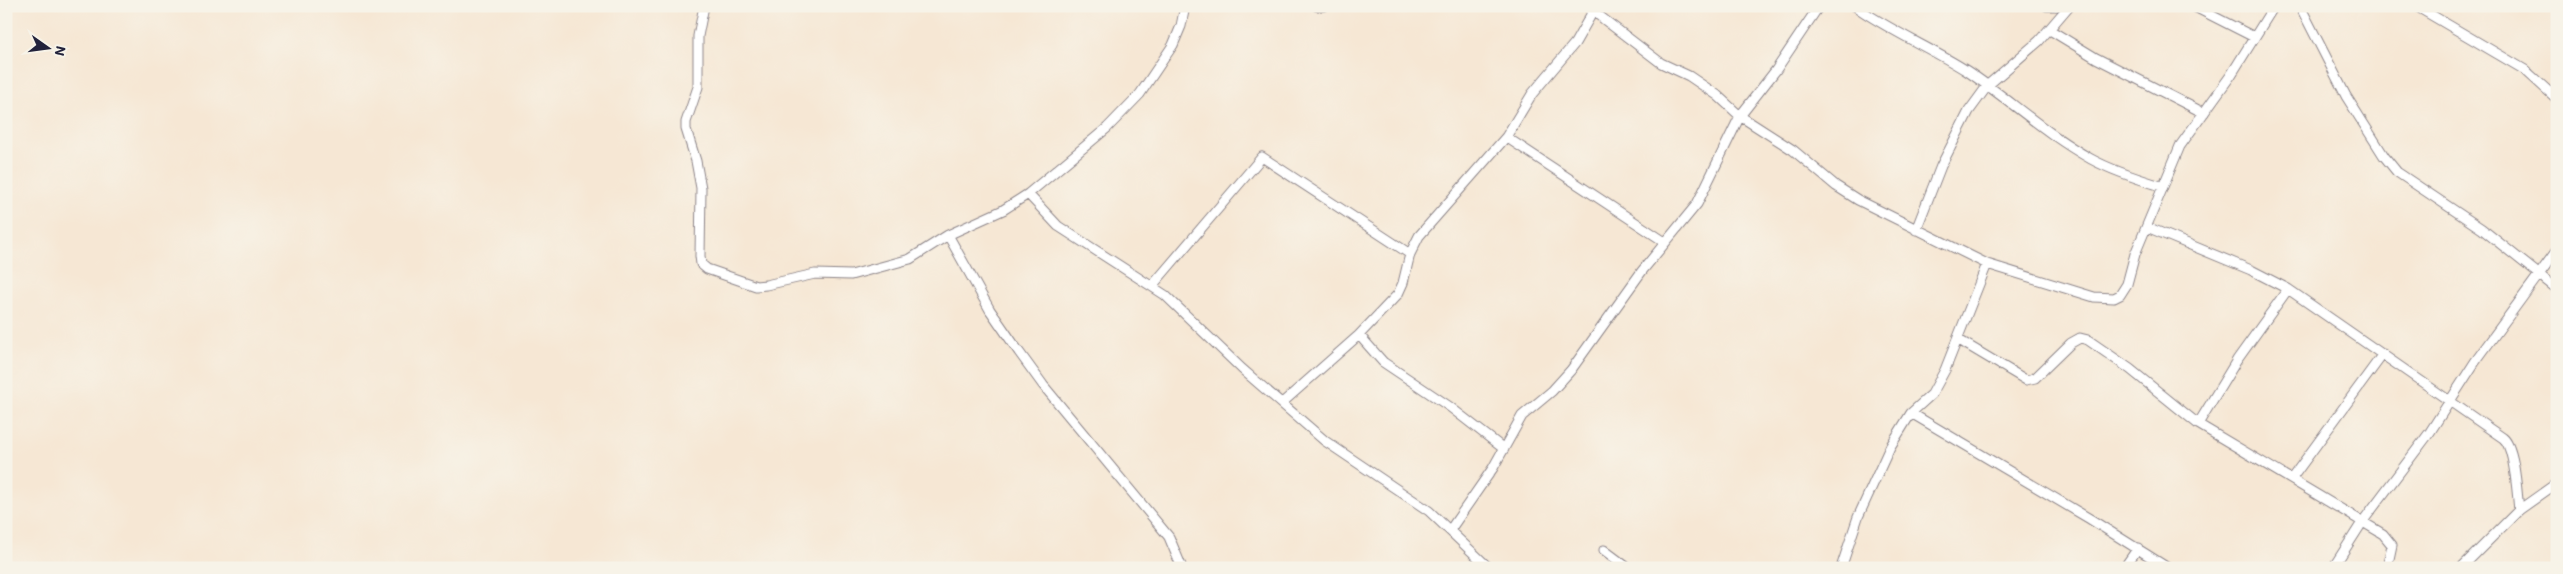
<svg xmlns="http://www.w3.org/2000/svg" width="2563" height="574" font-family="Itim,sans-serif">
	<style>
		.lines { fill: none; stroke-linecap: round; stroke-linejoin: round }
		.minor-casing { stroke: #8c8488; stroke-width: 11 }
		.minor { stroke: #fff; stroke-width: 9 }
	</style>
	<rect width="100%" height="100%" fill="#f7f3e8"/>
	<filter id="ink" filterUnits="userSpaceOnUse"><feTurbulence type="fractalNoise" baseFrequency=".02" numOctaves="2"/><feDisplacementMap in="SourceGraphic" scale="10" xChannelSelector="R" yChannelSelector="G"/><feConvolveMatrix kernelMatrix="1 2 1 2 8 2 1 2 1" color-interpolation-filters="sRGB"/></filter>
	<filter id="wash" filterUnits="userSpaceOnUse"><feTurbulence type="fractalNoise" baseFrequency=".0096" numOctaves="4" result="noise"/><feDisplacementMap in="SourceGraphic" scale="20" xChannelSelector="R" yChannelSelector="G"/><feGaussianBlur stdDeviation="1.12" result="paint"/><feColorMatrix in="noise" values="0 0 0 0 0 0 0 0 0 0 0 0 0 0 0 0 0 1.4 0 .05"/><feComposite in="paint" operator="in"/></filter>
	<g filter="url(#wash)">
		<rect width="100%" height="100%" fill="#f6e7d4"/>
	</g>
	<g filter="url(#ink)">
		<g class="lines">
			<defs>
				<path id="minor" d="M704 6 698 36V87L686 122V129L696 161 701 188 700 256 701 264 707 269 756 286 766 285 815 274 851 275 910 259 948 235 1003 210 1028 194 1107 128 1140 94 1173 45 1181 26 1185 6
					M1317 6H1323
					M1855 6C1890 31 1931 48 1967 71 2009 99 2046 134 2091 159 2113 171 2138 179 2161 186
					M2047 6H2056
					M2193 6 2254 37
					M2300 6 2346 96 2384 156 2397 172 2482 229 2557 289
					M2416 6 2525 70 2557 99
					M1593 11 1661 63 1689 76 1717 95 1740 116 1793 150 1836 186 1858 200 1987 264 2094 297 2114 298 2120 295 2127 284 2135 254 2180 146 2231 75 2274 6
					M2050 30 2096 58 2204 113
					M1506 137 1665 242
					M1028 194 1058 226 1165 295 1242 369 1325 441 1429 511 1489 568
					M2147 227 2251 270 2288 289 2503 438C2515 447 2517 494 2519 510
					M1916 230 1941 166 1969 111 1988 85 2039 41 2069 6
					M948 235 990 310 1019 352 1043 385 1169 537 1182 568
					M1152 286 1262 157 1410 254
					M1359 335 1383 362 1450 407 1504 449
					M1959 340 2026 380 2035 378 2071 343 2080 338 2088 340 2130 369 2198 424 2383 534 2392 545 2387 568
					M1282 403 1359 335 1398 294 1403 283 1410 254 1419 236 1506 137 1532 94 1575 43 1596 6
					M1911 413 2090 519 2168 568
					M2198 424 2237 360 2288 289
					M2292 478 2383 354
					M1450 530 1493 468 1522 416 1552 391 1571 370 1642 271 1697 204 1740 116 1776 70 1819 6
					M1604 550 1628 568
					M1841 568 1858 517 1890 447 1911 413 1932 394 1945 370 1987 264
					M2124 568 2138 548
					M2333 568 2363 521 2430 432 2475 362 2557 250
					M2461 568 2519 510 2557 483"/>
			</defs>
			<!-- minor casing -->
			<use href="#minor" class="minor-casing"/>
			<!-- minor -->
			<use href="#minor" class="minor"/>
		</g>
	</g>
	<!-- margin -->
	<rect width="2563" height="574" fill="none" stroke="#f7f3e8" stroke-width="25"/>
	<!-- north arrow -->
	<g transform="translate(48 48) rotate(104)" stroke="#f7f3e8" stroke-width="4" paint-order="stroke">
	<path d="M0-4L9 19L0 12L-9 19Z" fill="#22223b"/>
	<text y="-8" font-size="14" font-weight="bold" text-anchor="middle" fill="#22223b">N</text>
	</g>
</svg>
